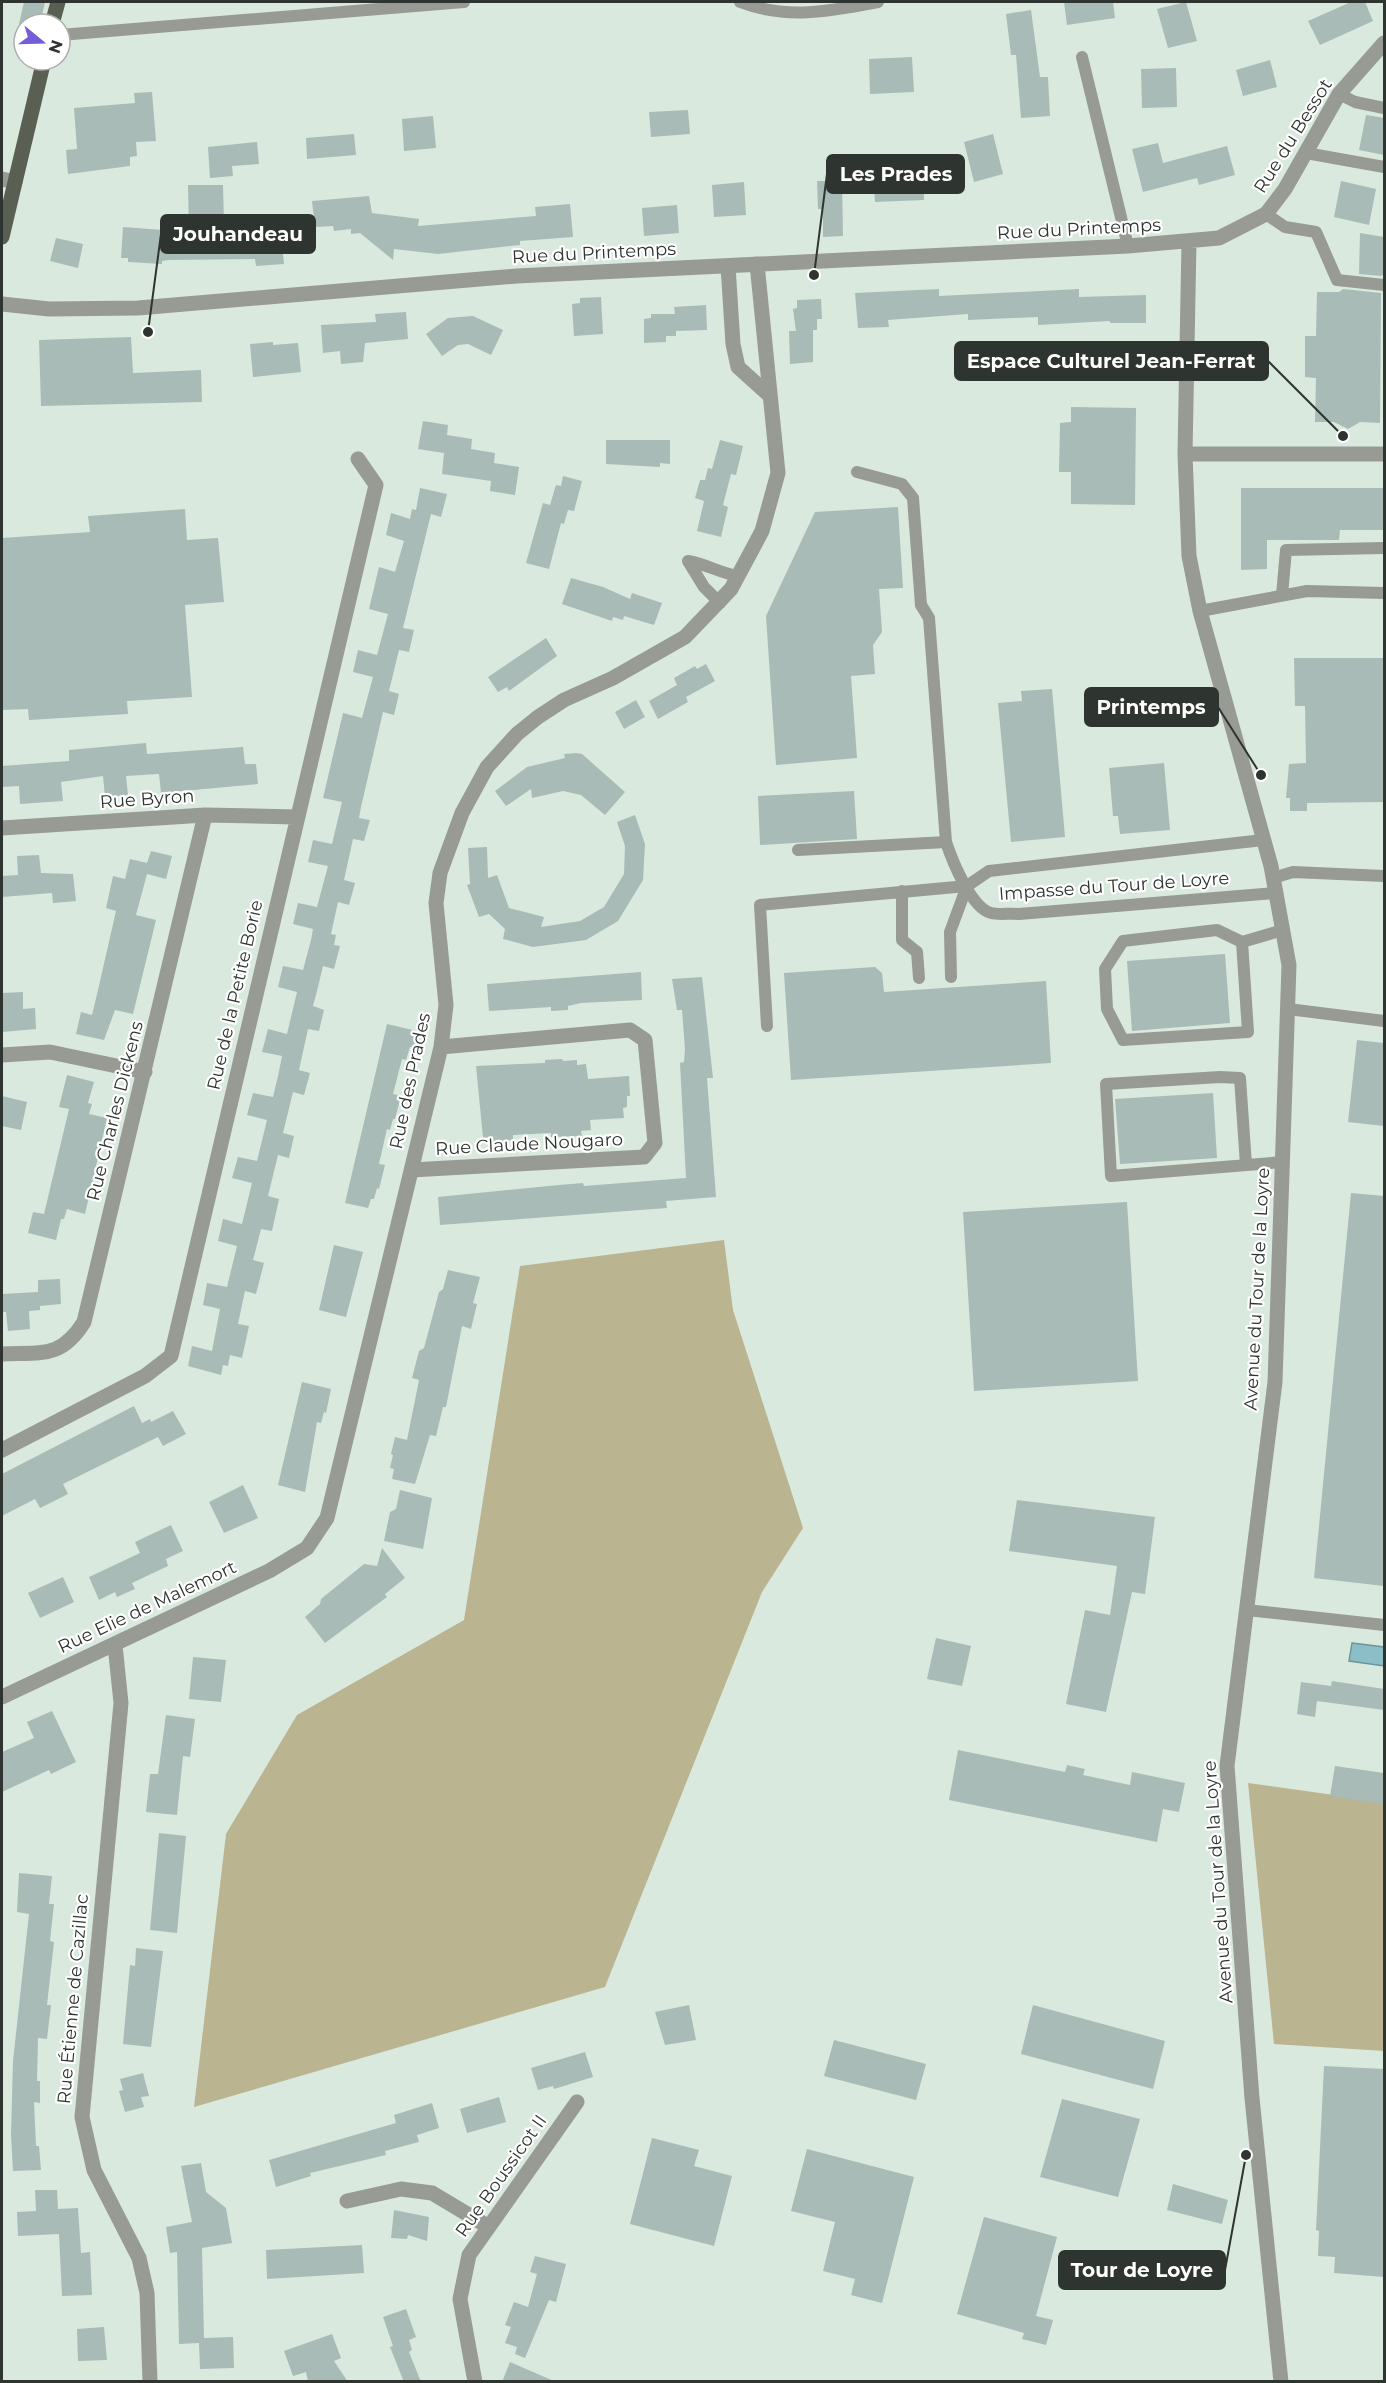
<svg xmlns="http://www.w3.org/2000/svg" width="1386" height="2383" font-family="Montserrat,sans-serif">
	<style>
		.green { fill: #bab491 }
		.water { fill: #8bbec6; stroke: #6f9599; stroke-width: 1.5 }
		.building { fill: #a8bbb7 }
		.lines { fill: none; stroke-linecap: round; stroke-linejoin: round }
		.service { stroke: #989b94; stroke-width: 12 }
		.minor { stroke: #989b94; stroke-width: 15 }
		.primary { stroke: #5a5f53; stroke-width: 15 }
		.labels { text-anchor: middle; stroke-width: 4.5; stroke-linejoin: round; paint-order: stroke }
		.street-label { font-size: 18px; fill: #2e342f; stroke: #fff }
		.leader { fill: none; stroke: #2e342f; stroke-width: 2 }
		.callout-dot { fill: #2e342f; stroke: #fff; stroke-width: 2 }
		.callout { fill: #2e342f; stroke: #2e342f; stroke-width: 2 }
		.callout-label { font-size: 20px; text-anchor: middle; font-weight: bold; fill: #fff }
	</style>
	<rect width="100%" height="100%" fill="#dae9de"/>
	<!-- green -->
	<path class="green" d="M724 1240 733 1310 803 1528 762 1592 605 1987 194 2107 226 1834 297 1715 464 1620 520 1266Z
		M1248 1783 1384 1802V2051L1274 2044Z"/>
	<!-- water -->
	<path class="water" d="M1352 1643 1384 1647V1666L1349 1661Z"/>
	<!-- building -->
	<path class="building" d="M24 2H45L40 24H19Z
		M1064 2H1113L1115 18 1067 25Z
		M1186 2 1197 41 1168 48 1157 9Z
		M1351 2H1365L1373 21 1320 45 1308 21Z
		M1031 10 1040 77H1048L1050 116 1021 118 1016 55H1011L1006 14Z
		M912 57 914 92 870 94 869 59Z
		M1270 60 1277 87 1243 96 1236 70Z
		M1176 68 1177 107 1142 108 1141 69Z
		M152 92 156 141 136 142 137 156 130 157V166L68 174 66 150 77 149 74 108 135 103 134 93Z
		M688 110 690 134 651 137 649 112Z
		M1366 115 1384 118V155L1359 150Z
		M433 116 436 148 404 151 402 119Z
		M354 134 356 155 307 159 306 138Z
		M993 134 1003 174 974 182 964 142Z
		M257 142 259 164 232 166 233 176 210 178 208 147Z
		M1158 143 1163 163 1227 146 1235 175 1199 185 1197 178 1143 192 1132 149Z
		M923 171 924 200 875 202 873 173Z
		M817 181H842L843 236 823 237V209H818Z
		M1341 181 1376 189 1369 225 1334 217Z
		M744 182 746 215 714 217 712 185Z
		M188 185H223L224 223 269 220 270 245 282 244 284 264 256 266 255 259 169 260 162 261V264L128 262V258H121L123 227 189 232Z
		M369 196 372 213 419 219 418 226 536 216 535 207 570 204 573 237 520 241V245L438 254 394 249 393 260 360 233 351 234V229L334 231 333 226 315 227 312 201Z
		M677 205 679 233 644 236 642 208Z
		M1360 233 1384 237V274L1381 276 1359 274Z
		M56 238 83 244 78 268 50 261Z
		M939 289V296L1079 289V297L1146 295V323H1110V321L1038 325V317L968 320V314L888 320 889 327 858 328 855 293Z
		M1343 289 1381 293 1380 423 1360 422 1348 429 1334 422H1315L1316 378 1305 377V336H1316L1317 292H1339Z
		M601 297 603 334 574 336 572 304 580 303V298Z
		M821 299 822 319H817V330H813V362L790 364 789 331H796L793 309 797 308V300Z
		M706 305 707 330 676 331V336H666V342L644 343V319L651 318V314H675L674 307Z
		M406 312 408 339 365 343 363 362 341 364 340 351 323 353 321 325 376 322 375 314Z
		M473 316 503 330 491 355 468 344 458 345 442 356 426 334 448 318Z
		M131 337 133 373 201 370 202 402 41 406 39 340Z
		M273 342V345L298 343 301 372 253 377 250 344Z
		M1071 407 1136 408 1135 505 1071 504V472H1059L1060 423 1071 422Z
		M423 421 448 425 447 435 472 439 471 449 495 453 494 463 519 467 515 495 490 491 491 481 442 474 444 453 418 449Z
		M606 440H670V464L660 463V467L606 464Z
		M720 440 743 446 736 475 731 474 723 505 728 507 721 537 697 531 704 501 695 498 700 480H705L708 468 712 469Z
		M563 476 582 481 574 511 568 510 564 524 561 523 549 569 526 563 543 503 550 505 556 485 561 486Z
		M420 488 447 494 441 517 431 514 403 628 414 630 409 652 399 650 389 691 399 694 394 715 383 712 361 807 359 818 370 820 364 841 353 839 344 880 355 883 349 905 338 902 331 934 336 935 334 945 340 946 334 969 323 966 317 991 313 1006 324 1010 319 1031 308 1029 299 1070 310 1073 304 1095 293 1092 283 1133 294 1136 289 1158 278 1155 268 1196 279 1199 272 1231 261 1229 253 1260 264 1263 256 1294 245 1291 238 1324 249 1326 242 1358 230 1355 228 1366 223 1365 221 1375 188 1366 192 1346 212 1351 220 1309 203 1305 207 1283 227 1287 237 1246 218 1241 223 1219 242 1224 252 1183 232 1178 238 1157 257 1161 267 1120 247 1115 253 1093 273 1097 278 1076 282 1056 262 1052 268 1029 287 1034 297 992 278 987 283 966 303 970 311 940 313 929 293 924 298 903 317 907 328 866 308 862 313 840 332 844 342 802 323 798 343 713 362 718 373 677 353 672 358 650 377 655 388 614 369 609 379 567 395 572 404 541 386 535 391 513 410 519 412 509 416 510Z
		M1241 488H1384V530H1340L1339 540H1267V569L1241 570Z
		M898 507 903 588 879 589 882 632 873 645 875 674 851 676 857 758 776 765 766 616 815 512Z
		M185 509 187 540 218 538 224 602 185 605 192 697 127 701 128 714 29 720 28 709 2 710V538L90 532 88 516Z
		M571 578 603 587 630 599 632 593 662 603 654 625 624 616 623 620 613 617 612 621 562 604Z
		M546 638 557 656 509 691 507 687 498 692 488 677Z
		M1294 658H1384V802L1307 803V811H1290V798H1286L1289 764 1306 763 1305 706H1295Z
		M706 664 715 681 686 697 688 702 658 719 649 701 677 685 674 678 695 666 697 669Z
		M1052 689 1065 837 1011 842 998 703 1022 701 1021 691Z
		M636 700 645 717 624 729 615 712Z
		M146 743 147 754 243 747 245 764H256L258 784 161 793 159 774 126 776 128 795 105 797 103 776 61 782 63 801 20 804 19 786 2 787V766L69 761V750Z
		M576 753 582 754 625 792 605 815 581 795 563 791 532 798 531 789 506 806 495 791 527 767 565 758 564 754Z
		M1164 763 1170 830 1120 834 1118 816H1113L1109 768Z
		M854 791 857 839 760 845 758 796Z
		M635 815 645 844 643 880 618 921 586 940 533 947 503 939 505 929 489 914 479 917 467 885 470 884 468 848 487 847 488 878 497 875 509 908 544 917 541 927 580 921 604 907 624 874 625 846 617 822Z
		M151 851 172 856 166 879 147 874 136 915 156 920 133 1014 115 1010 104 1040 76 1034 81 1012 92 1015 98 990 116 911 106 908 113 876 125 879 130 859 147 863Z
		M39 855 41 873 73 874 76 901 53 903 52 893 2 897V876L18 875 17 856Z
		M1225 954 1230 1023 1132 1031 1127 961Z
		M875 967 882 973 884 992 1046 981 1051 1063 791 1080 784 973Z
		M641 972 642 1000 581 1003 568 1006V1010L551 1011V1007L489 1011 487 984Z
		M702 977 713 1078H707L716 1197 666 1201 667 1208 440 1225 438 1197 559 1185 583 1183 584 1186 686 1178 680 1063 684 1062 685 1049 682 1010H677L672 979Z
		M23 992V1009L35 1008 36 1029 2 1032V993Z
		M387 1024 417 1031 414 1048 410 1047 406 1060 402 1059 393 1094 401 1096 395 1119H393L390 1130 387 1129 379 1164 385 1165 379 1189 377 1188 374 1199H371L368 1208 345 1203Z
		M1357 1040 1384 1043V1126L1348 1122Z
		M562 1059 563 1061 577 1060V1065L586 1064 588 1079 629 1076 630 1096H627V1107L623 1108 624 1118 590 1120 591 1130 581 1131 582 1136 551 1137V1133L513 1135V1140L491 1142 490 1137 483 1138 476 1066 545 1063V1060Z
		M67 1075 94 1082 88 1103 92 1104 89 1114 107 1118 85 1214 67 1209 64 1219H61L56 1240 28 1233 33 1212 44 1214 69 1109 59 1107Z
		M1213 1093 1217 1158 1120 1164 1115 1099Z
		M2 1096 27 1102 21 1130 2 1126Z
		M1351 1193 1384 1196V1586L1314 1578Z
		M1127 1202 1138 1381 974 1391 963 1212Z
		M334 1245 363 1252 346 1317 319 1310Z
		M448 1270 480 1277 473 1303 477 1304 471 1329 462 1326 446 1407H443L436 1436 430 1435 415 1484 392 1479 394 1469 390 1468 393 1455 391 1454 395 1437 407 1440 419 1380 412 1378 419 1351 424 1348 439 1292 443 1289Z
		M60 1279 61 1304 40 1306V1310L29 1311 30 1329 8 1331 6 1312H2V1294L38 1292V1280Z
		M302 1382 331 1389 326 1413 324 1412 321 1423 317 1422 305 1492 278 1485Z
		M134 1406 142 1423 150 1419 151 1422 173 1411 186 1434 163 1446 158 1437 63 1484 68 1494 40 1508 35 1499 2 1516V1474Z
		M243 1485 258 1518 224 1533 209 1502Z
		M400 1490 432 1498 423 1549 384 1541 390 1512 396 1509Z
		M1017 1500 1155 1517 1145 1594 1132 1592 1106 1712 1066 1704 1085 1610 1110 1615 1117 1566 1009 1551Z
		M171 1525 183 1551 166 1559 168 1566 132 1583 135 1589 117 1597 115 1592 99 1600 89 1577 140 1553 135 1542Z
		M382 1548 405 1578 385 1594 387 1597 325 1643 305 1617 320 1604 321 1599 364 1564 377 1566Z
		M63 1577 74 1602 40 1618 28 1593Z
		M936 1638 971 1646 962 1686 927 1679Z
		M193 1657 226 1660 221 1702 189 1699Z
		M1332 1681 1384 1689V1710L1317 1701 1315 1717 1297 1714 1301 1682 1331 1686Z
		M52 1711 76 1762 51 1774 49 1770 2 1792V1752L34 1738 27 1722Z
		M166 1715 195 1719 190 1757 183 1756 177 1815 146 1812 150 1774H158Z
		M958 1750 1065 1772 1067 1765 1085 1769 1083 1775 1130 1785 1132 1772 1185 1783 1179 1812 1163 1809 1157 1842 949 1800Z
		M1335 1766 1384 1773V1804L1330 1796Z
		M159 1833 186 1836 177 1933 150 1930Z
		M19 1873 52 1876 49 1904H54L50 1941 54 1942 47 2005H51L47 2039 38 2038 37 2081H40V2103L34 2102 36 2146H39L41 2170 13 2171 11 2135 13 2061 29 1914 17 1912Z
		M136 1948 163 1951 151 2047 123 2044 130 1965 135 1966Z
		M689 2005 696 2040 665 2045 655 2012Z
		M1033 2005 1165 2041 1153 2089 1021 2054Z
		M834 2040 926 2064 916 2100 824 2076Z
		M585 2052 593 2077 554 2089 553 2086 538 2090 531 2068Z
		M1324 2066 1384 2069V2277L1334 2273 1335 2257 1318 2256 1319 2231 1316 2230Z
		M143 2073 149 2096 141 2097 144 2107 125 2112 119 2091 123 2090 120 2079Z
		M499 2097 506 2122 467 2133 460 2109Z
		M1062 2099 1140 2119 1118 2197 1040 2177Z
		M432 2103 439 2128 417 2135 419 2142 385 2151 386 2155 310 2173 311 2176 276 2187 269 2160 396 2123 394 2115Z
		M652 2138 699 2150 694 2166 732 2176 714 2246 630 2224Z
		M807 2149 914 2177 882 2303 851 2295 855 2279 823 2271 835 2222 791 2211Z
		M201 2163 206 2192 226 2208 232 2243 202 2248 204 2338 233 2337 234 2368 200 2369 199 2343 179 2344 177 2252 170 2253 166 2227 192 2222 181 2166Z
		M1173 2184 1228 2200 1222 2224 1167 2210Z
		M35 2190H57L58 2209 78 2208 81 2253 90 2252 92 2295 62 2296 59 2234 18 2236 17 2212 36 2211Z
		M394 2210 429 2217 427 2241 408 2235 407 2239 391 2238Z
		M984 2217 1057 2237 1036 2316 1053 2320 1046 2345 1022 2339 1024 2333 957 2314Z
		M362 2245 364 2273 267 2279 266 2250Z
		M535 2256 566 2264 556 2302 549 2300 525 2358 515 2354 517 2347 505 2343 511 2327 505 2325 514 2302 528 2307 537 2274 530 2272Z
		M406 2309 416 2337 409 2340 412 2350 409 2352 421 2382H404L390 2347 393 2346 383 2317Z
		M104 2327 107 2360 78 2361 77 2329Z
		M332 2334 341 2358 334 2361 348 2382H308L306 2372 293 2376 284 2351Z
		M510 2362 556 2382H502Z"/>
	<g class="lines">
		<!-- service -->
		<path class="service" d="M740 2C787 20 831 11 878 2
			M60 35 464 2
			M1082 57 1128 246
			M1339 94 1355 102 1384 108
			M1306 153 1384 167
			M1266 214 1285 227 1316 232 1337 280 1384 285
			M857 472 902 484 913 498 921 605 929 618 946 842C952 860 971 908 991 913 999 915 1010 913 1019 914L1276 893
			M688 561 704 587 720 603
			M688 561C706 564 720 573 738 576
			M1282 595 1286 550 1384 548
			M1200 611 1307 591 1384 593
			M798 850 946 842
			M1273 878 1293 872 1384 876
			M902 891V940L917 952 919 978
			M1242 942 1217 930 1123 941 1105 969 1107 1009 1123 1040 1248 1032 1242 942 1283 930
			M951 977 950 932 967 886
			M1288 1009 1384 1021
			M767 1026 760 905 967 886 989 871 1263 840
			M1246 1165 1240 1078 1220 1077 1106 1084 1111 1176 1283 1162
			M1247 1610 1384 1625"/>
		<!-- minor -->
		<path class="minor" d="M2 179 15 182
			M1189 242 1185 454 1189 556 1200 611 1271 866 1289 965 1275 1382 1227 1766 1252 2098 1281 2382
			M728 266 733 344 738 367 769 395
			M2 304 49 309 138 308 517 276 1128 246 1219 238 1266 214 1285 189 1339 94 1384 43
			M1185 454H1384
			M2 828 205 815 296 817
			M2 1055 50 1052 145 1072
			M411 1170 644 1157 655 1143 645 1040 630 1030 441 1047
			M2 1354C41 1352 61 1359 84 1322L205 815
			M2 1450 145 1376 171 1356 376 485 358 459
			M115 1645 121 1703 82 2117 94 2170 139 2258 147 2293 150 2382
			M2 1697 269 1571 307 1548 327 1518 441 1047 446 1005 436 903 440 873 462 813 487 767 517 734 538 717 564 700 613 678 685 637 731 589 762 531 778 473 757 264
			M347 2201 401 2189 432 2193 489 2227
			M475 2382 460 2299 469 2255 577 2102"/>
		<!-- primary -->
		<path class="primary" d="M52 24 58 2
			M2 237 44 60"/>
	</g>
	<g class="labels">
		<!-- street labels -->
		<g class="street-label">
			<text transform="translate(1293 136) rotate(-58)" y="6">Rue du Bessot</text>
			<text transform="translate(1079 229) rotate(-3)" y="6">Rue du Printemps</text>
			<text transform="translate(594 253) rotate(-3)" y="6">Rue du Printemps</text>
			<text transform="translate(147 799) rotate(-4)" y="6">Rue Byron</text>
			<text transform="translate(1114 886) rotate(-4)" y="6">Impasse du Tour de Loyre</text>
			<text transform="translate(235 995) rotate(-77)" y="6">Rue de la Petite Borie</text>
			<text transform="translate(410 1081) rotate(-78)" y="6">Rue des Prades</text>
			<text transform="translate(115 1111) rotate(-76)" y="6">Rue Charles Dickens</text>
			<text transform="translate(529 1144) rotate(-3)" y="6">Rue Claude Nougaro</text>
			<text transform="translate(1257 1289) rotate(-87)" y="6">Avenue du Tour de la Loyre</text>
			<text transform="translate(147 1607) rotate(-25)" y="6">Rue Elie de Malemort</text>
			<text transform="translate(1218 1882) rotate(-94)" y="6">Avenue du Tour de la Loyre</text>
			<text transform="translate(73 1999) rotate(-85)" y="6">Rue Étienne de Cazillac</text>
			<text transform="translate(501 2176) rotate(-55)" y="6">Rue Boussicot II</text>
		</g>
	</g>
	<!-- callouts -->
	<path class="leader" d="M814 275L827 174M148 332L161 234M1343 436L1268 361M1261 775L1218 707M1246 2155L1225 2270"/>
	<g class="callout-dot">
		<circle cx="814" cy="275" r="6"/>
		<circle cx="148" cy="332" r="6"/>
		<circle cx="1343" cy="436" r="6"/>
		<circle cx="1261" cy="775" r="6"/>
		<circle cx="1246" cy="2155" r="6"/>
	</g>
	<g class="callout">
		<rect x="827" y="155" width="137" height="38" rx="6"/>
		<rect x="161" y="215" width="154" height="38" rx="6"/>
		<rect x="955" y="342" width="313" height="38" rx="6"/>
		<rect x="1085" y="688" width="133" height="38" rx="6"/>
		<rect x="1059" y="2251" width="166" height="38" rx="6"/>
	</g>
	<g class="callout-label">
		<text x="896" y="181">Les Prades</text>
		<text x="238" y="241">Jouhandeau</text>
		<text x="1111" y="368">Espace Culturel Jean-Ferrat</text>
		<text x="1151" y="714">Printemps</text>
		<text x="1142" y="2277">Tour de Loyre</text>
	</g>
	<!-- border -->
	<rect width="1386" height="2383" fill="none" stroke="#2e342f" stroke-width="6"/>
	<!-- north arrow -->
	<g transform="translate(42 42) rotate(109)"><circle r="28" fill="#ffffff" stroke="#abaeac" stroke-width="1.5"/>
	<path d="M0-4.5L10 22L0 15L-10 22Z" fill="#745dd7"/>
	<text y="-9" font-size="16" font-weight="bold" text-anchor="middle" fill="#2e342f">N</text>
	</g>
</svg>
